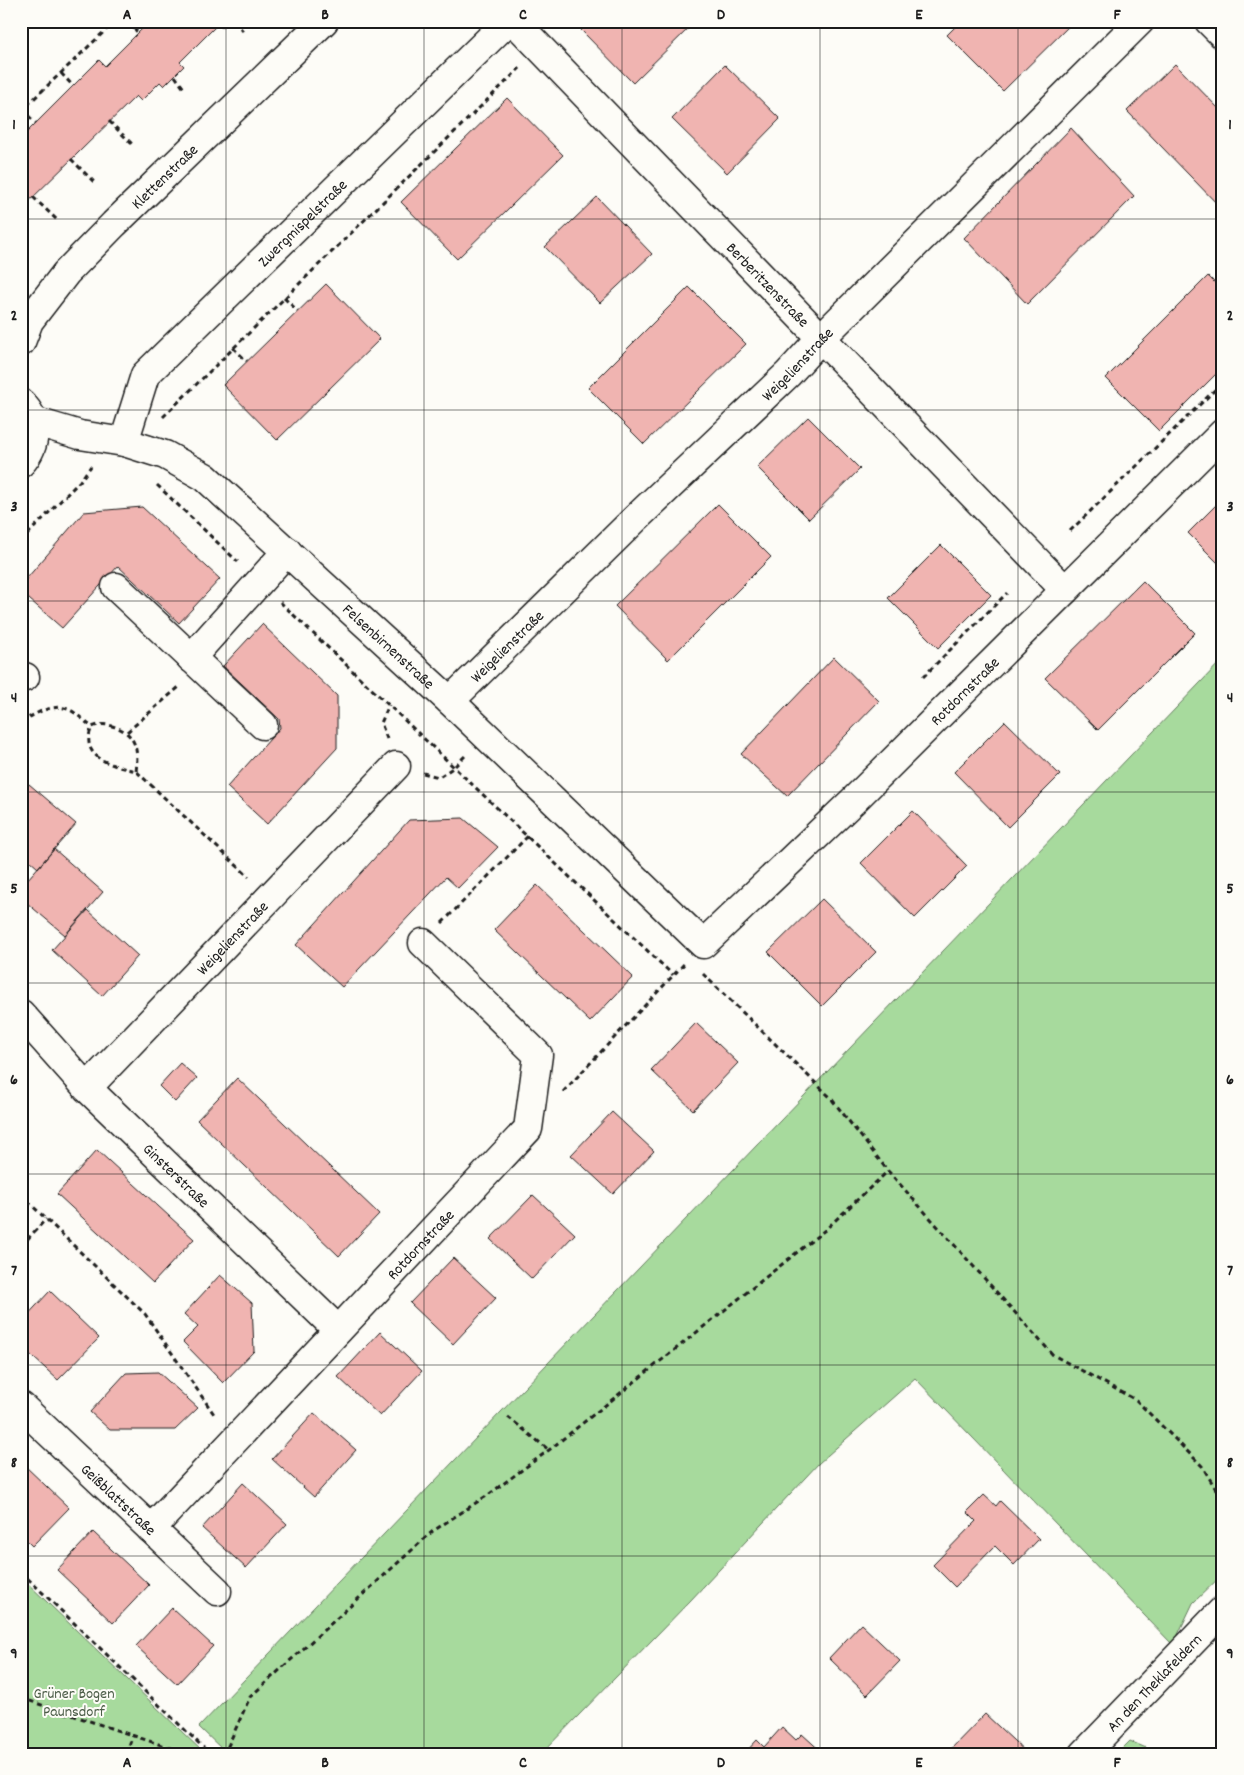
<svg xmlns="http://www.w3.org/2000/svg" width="1244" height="1775" font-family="Dekko,sans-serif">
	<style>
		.green { fill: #a7da9d; stroke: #627b5c }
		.building { fill: #f0b4b1; stroke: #1c1c1c }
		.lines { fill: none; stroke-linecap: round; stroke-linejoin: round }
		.minor-casing { stroke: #1c1c1c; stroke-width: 31 }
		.path { stroke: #1c1c1c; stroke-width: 3; stroke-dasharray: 5 4; stroke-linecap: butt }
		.minor { stroke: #fdfcf7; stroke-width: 28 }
		.grid { fill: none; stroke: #1c1c1c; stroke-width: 1; stroke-opacity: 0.55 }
		.labels { text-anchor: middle; stroke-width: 4; stroke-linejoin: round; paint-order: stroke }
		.street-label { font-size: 16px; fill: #1c1c1c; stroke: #fdfcf7 }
		.park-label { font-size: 16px; fill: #4d5e49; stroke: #fdfcf7 }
		.neatline { fill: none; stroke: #1c1c1c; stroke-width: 2 }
		.grid-label { font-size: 16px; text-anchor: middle; font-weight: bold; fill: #1c1c1c }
	</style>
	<rect width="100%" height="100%" fill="#fdfcf7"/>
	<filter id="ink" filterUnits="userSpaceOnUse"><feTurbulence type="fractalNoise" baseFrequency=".02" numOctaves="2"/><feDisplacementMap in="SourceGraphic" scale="10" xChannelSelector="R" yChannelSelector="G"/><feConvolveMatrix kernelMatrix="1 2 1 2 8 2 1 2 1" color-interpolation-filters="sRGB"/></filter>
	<g filter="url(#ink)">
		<!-- green -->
		<path class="green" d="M1223 659V1574L1193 1603 1173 1645 915 1378 819 1463 690 1601 541 1754H227L199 1727Z
			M21 1577 205 1754H21Z
			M1130 1741 1160 1754H1117Z"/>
		<!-- building -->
		<path class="building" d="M150 21H230L222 28 218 24 180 62 184 66 164 86 160 82 141 101 136 96 21 209V138L99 60 105 66Z
			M590 21H696L633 83 581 30Z
			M961 21H1074L1003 91 947 35Z
			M1175 64 1223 113V210L1127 111Z
			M725 65 780 119 727 173 672 119Z
			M507 98 563 155 457 259 401 202Z
			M1071 128 1134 196 1027 304 964 238Z
			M597 197 652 254 600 303 545 247Z
			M1208 276 1223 291V367L1159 431 1106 378Z
			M326 284 380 339 277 440 223 385Z
			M689 287 746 344 644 444 588 388Z
			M808 417 860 469 809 519 757 467Z
			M1223 498V568L1188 533Z
			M718 504 771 557 668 660 615 606Z
			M142 507 220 579 179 623 118 566 62 628 21 592V585L84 512Z
			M941 545 991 595 938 648 888 598Z
			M1143 581 1195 633 1098 730 1045 678Z
			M262 624 337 696V748L267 824 227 787 280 728 279 719 223 666Z
			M834 657 879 701 787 796 741 754Z
			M1005 721 1060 775 1008 827 954 772Z
			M29 784 76 824 38 868 21 853V794Z
			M913 811 967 866 915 918 861 863Z
			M463 818 498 847 458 888 446 877 342 987 296 945 409 820Z
			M54 849 103 892 65 935 21 898V887Z
			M537 885 633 977 590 1022 494 930Z
			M822 899 876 952 822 1006 768 952Z
			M88 910 138 956 102 996 52 950Z
			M696 1023 738 1063 693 1110 651 1070Z
			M180 1063 197 1078 175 1102 159 1086Z
			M237 1078 379 1214 339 1256 197 1120Z
			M612 1112 654 1151 613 1194 571 1155Z
			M97 1150 194 1239 153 1283 57 1194Z
			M533 1195 575 1234 532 1279 490 1239Z
			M453 1258 496 1298 453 1344 410 1303Z
			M220 1275 252 1303 254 1351 223 1383 183 1342 198 1327 184 1314Z
			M50 1291 99 1338 58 1380 21 1346V1322Z
			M380 1332 422 1371 380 1416 338 1377Z
			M158 1372 198 1408 175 1430H110L90 1412 126 1373Z
			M314 1413 356 1450 314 1497 272 1459Z
			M24 1465 69 1508 32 1546 21 1535V1468Z
			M243 1483 287 1524 246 1568 202 1528Z
			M984 1495 996 1506 1000 1501 1039 1539 1014 1565 995 1546 955 1587 933 1565 976 1521 967 1512Z
			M93 1532 149 1585 113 1623 57 1570Z
			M172 1608 213 1646 177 1684 136 1646Z
			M861 1624 900 1661 867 1695 829 1658Z
			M985 1714 1028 1754H946Z
			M782 1727 796 1740 802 1734 824 1754H744L757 1740 764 1747Z"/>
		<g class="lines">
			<defs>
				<g id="minor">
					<path id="s1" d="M514 21 1065 590"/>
					<path d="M1209 21 1223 35"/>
					<path id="s2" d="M21 342 29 321 66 273 114 224 324 21"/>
					<path d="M21 403C39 420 37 445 21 463"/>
					<path id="s3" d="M33 421 80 435 124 442 165 455 205 477 450 701 703 944 853 801 1223 433"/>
					<path id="s4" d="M124 442 145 375 508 21"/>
					<path d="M116 587 263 725"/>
					<path d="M191 658 287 551"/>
					<path d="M21 676 25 677"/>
					<path id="s5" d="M450 701 635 519 788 374 820 339 1140 21"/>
					<path id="s6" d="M21 1014 87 1088 338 1330"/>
					<path id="s7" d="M87 1088 396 766"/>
					<path id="s8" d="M21 1406 217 1591"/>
					<path id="s9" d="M151 1529 528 1129 538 1055 423 943"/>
					<path id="s10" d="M1084 1754 1223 1610"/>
				</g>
			</defs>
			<!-- minor casing -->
			<use href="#minor" class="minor-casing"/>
			<!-- path -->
			<path class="path" d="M128 21 138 33
				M234 21 243 31
				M559 28 566 21
				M61 73 73 86
				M175 76 185 90
				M22 110 36 123
				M21 111 108 28 117 21
				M109 121 132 144
				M71 159 94 182
				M33 197 57 220
				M284 298 298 311
				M233 348 247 361
				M163 417 520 68
				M157 485 238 562
				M1070 531 1223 382
				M21 541 80 481 91 466
				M280 602 673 975
				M923 677 1007 593
				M21 722C35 714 53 702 70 710 78 714 85 722 92 727
				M127 732 179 687
				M387 739 381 723 389 705
				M136 771C139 749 135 732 112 726 104 724 100 724 92 727 78 758 113 766 136 771L249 877
				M423 773 439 777 454 767 466 755
				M442 923 528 836
				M703 974 830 1097 888 1171 1053 1355 1136 1400 1202 1466 1223 1501
				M563 1092 684 964
				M21 1195 145 1314 216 1417
				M21 1246 46 1219
				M508 1417 549 1450
				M21 1572 210 1754
				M21 1698 188 1754
				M21 1753 27 1754
				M126 1754 133 1735
				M222 1754 228 1746 250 1697 433 1531 488 1495 549 1450 825 1230 888 1171"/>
			<!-- minor -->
			<use href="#minor" class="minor"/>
		</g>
	</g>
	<!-- grid -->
	<path class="grid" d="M226 21V1754M424 21V1754M622 21V1754M820 21V1754M1018 21V1754M21 219H1223M21 410H1223M21 601H1223M21 792H1223M21 983H1223M21 1174H1223M21 1365H1223M21 1556H1223"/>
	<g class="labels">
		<!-- street labels -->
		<g class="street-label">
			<text dy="6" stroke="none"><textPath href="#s2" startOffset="221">Klettenstraße</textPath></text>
			<text dy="6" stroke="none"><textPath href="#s4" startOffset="289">Zwergmispelstraße</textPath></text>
			<text dy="6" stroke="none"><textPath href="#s1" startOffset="366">Berberitzenstraße</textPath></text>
			<text dy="6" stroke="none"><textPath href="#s5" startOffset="484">Weigelienstraße</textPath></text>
			<text dy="6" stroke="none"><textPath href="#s3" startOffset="432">Felsenbirnenstraße</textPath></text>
			<text dy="6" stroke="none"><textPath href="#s5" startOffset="79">Weigelienstraße</textPath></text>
			<text dy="6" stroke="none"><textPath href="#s3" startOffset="1229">Rotdornstraße</textPath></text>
			<text dy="6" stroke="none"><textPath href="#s7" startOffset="209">Weigelienstraße</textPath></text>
			<text dy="6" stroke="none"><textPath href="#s6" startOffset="224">Ginsterstraße</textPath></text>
			<text dy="6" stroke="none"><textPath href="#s9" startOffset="392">Rotdornstraße</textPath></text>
			<text dy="6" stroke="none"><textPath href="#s8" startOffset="135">Geißblattstraße</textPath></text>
			<text dy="6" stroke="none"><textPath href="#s10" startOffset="100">An den Theklafeldern</textPath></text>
		</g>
		<!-- park labels -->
		<g class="park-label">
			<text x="74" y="1698">Grüner Bogen<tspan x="74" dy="18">Paunsdorf</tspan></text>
		</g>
	</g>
	<!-- margin -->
	<rect width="1244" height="1775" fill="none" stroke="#fdfcf7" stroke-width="55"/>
	<rect x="28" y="28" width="1188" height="1720" class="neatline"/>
	<g class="grid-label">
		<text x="127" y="19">A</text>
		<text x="325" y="19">B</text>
		<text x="523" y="19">C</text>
		<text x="721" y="19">D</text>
		<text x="919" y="19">E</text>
		<text x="1117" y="19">F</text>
		<text x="14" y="129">1</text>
		<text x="1230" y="129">1</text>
		<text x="14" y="320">2</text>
		<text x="1230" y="320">2</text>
		<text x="14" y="511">3</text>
		<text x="1230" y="511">3</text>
		<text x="14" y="702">4</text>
		<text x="1230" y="702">4</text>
		<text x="14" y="893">5</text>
		<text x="1230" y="893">5</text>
		<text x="14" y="1084">6</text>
		<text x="1230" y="1084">6</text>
		<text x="14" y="1275">7</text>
		<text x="1230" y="1275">7</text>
		<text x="14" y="1467">8</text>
		<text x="1230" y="1467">8</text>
		<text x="14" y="1658">9</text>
		<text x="1230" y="1658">9</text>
		<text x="127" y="1767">A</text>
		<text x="325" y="1767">B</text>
		<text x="523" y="1767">C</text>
		<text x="721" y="1767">D</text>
		<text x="919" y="1767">E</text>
		<text x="1117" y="1767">F</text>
	</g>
</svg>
